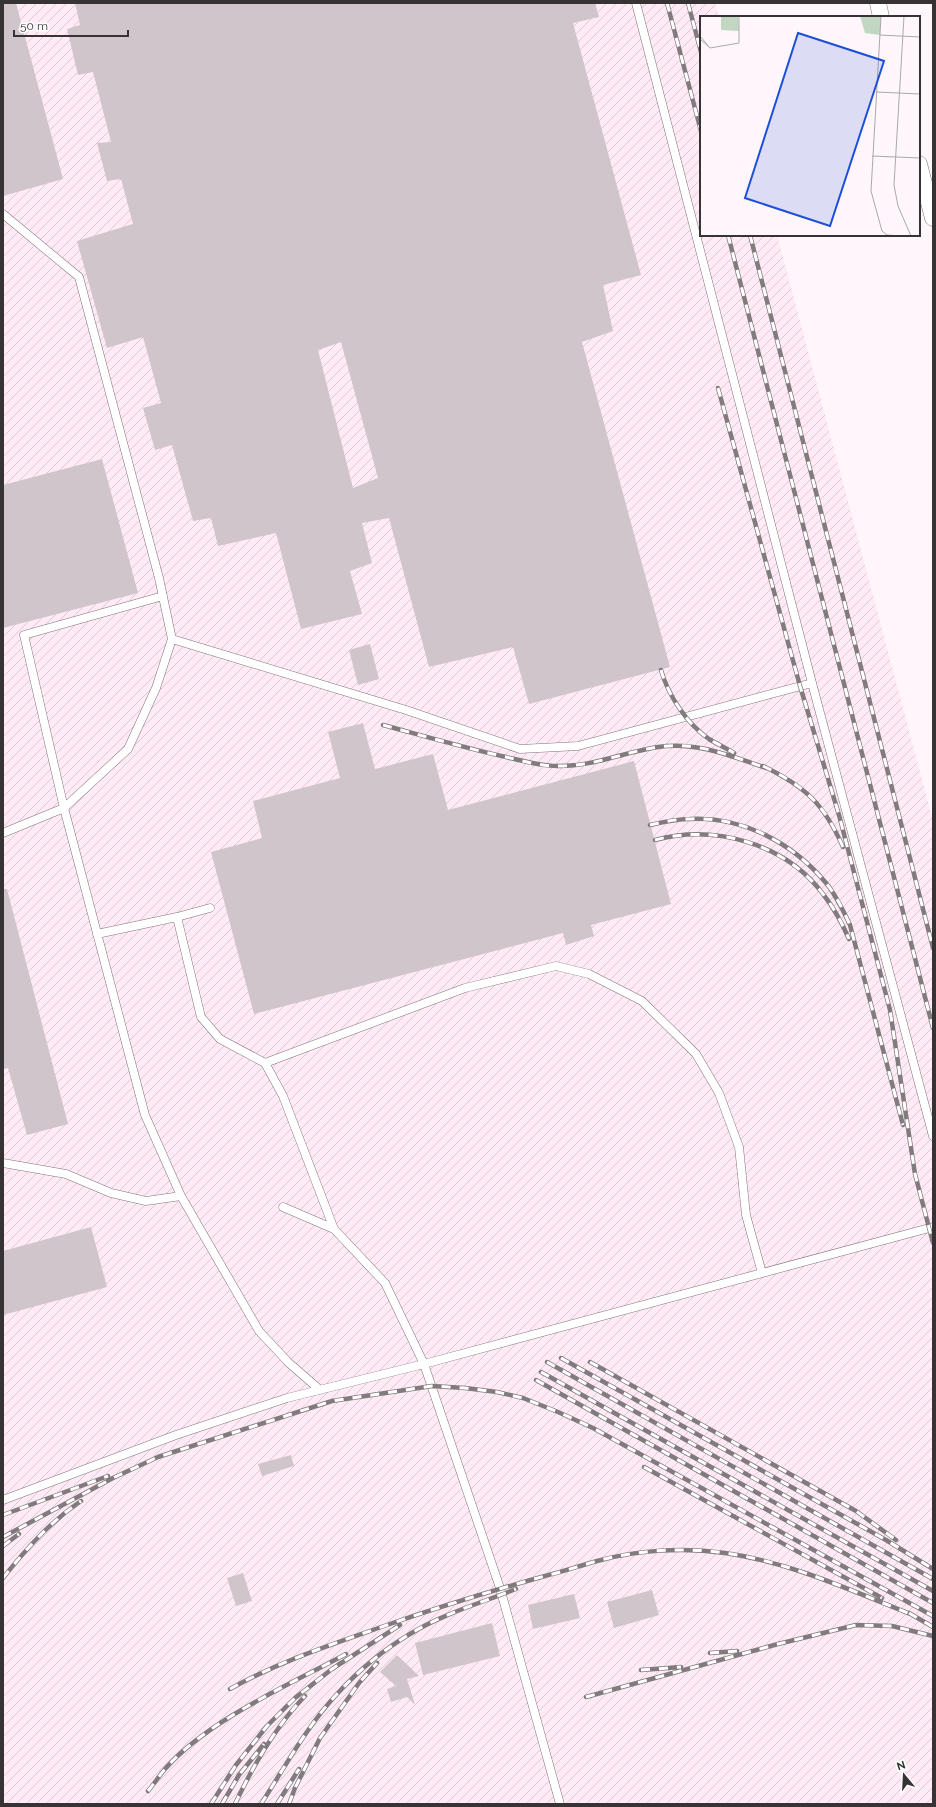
<svg xmlns="http://www.w3.org/2000/svg" width="936" height="1807" font-family="Raleway,sans-serif">
	<style>
		.industrial { fill: url(#industrial-furrows) }
		.building { fill: #d1c5cc; fill-rule: evenodd }
		.lines { fill: none; stroke-linecap: round; stroke-linejoin: round }
		.service-casing { stroke: #80757b; stroke-width: 9 }
		.minor-casing { stroke: #80757b; stroke-width: 17 }
		.service { stroke: #fff; stroke-width: 8 }
		.minor { stroke: #fff; stroke-width: 16 }
		.rail-casing { stroke: #817b7d; stroke-width: 4.5 }
		.rail { stroke: #fff; stroke-width: 3; stroke-dasharray: 9; stroke-linecap: butt }
		.inset-road { fill: none; stroke: #aea8ab; stroke-width: 1 }
		.view { fill: #1d4ed8; fill-opacity: 0.15; stroke: #1d4ed8; stroke-width: 2 }
		.inset-edge { fill: none; stroke: #373234; stroke-width: 2 }
	</style>
	<defs>
		<pattern id="industrial-furrows" width="10" height="10" patternUnits="userSpaceOnUse"><rect width="10" height="10" fill="#ffeaf5"/><path d="M-1 1l2-2M0 10L10 0M9 11l2-2" fill="none" stroke="#dbc9d3"/></pattern>
	</defs>
	<rect width="100%" height="100%" fill="#fef6fa"/>
	<!-- industrial -->
	<path class="industrial" d="M3 3H715L719 17H701V235H777L933 821V1804H3Z"/>
	<!-- building -->
	<path class="building" d="M3 3H16L63 179 3 196Z
		M75 3H595L599 17 573 23 641 275 603 285 613 331 582 342 670 667 529 704 513 647 429 667 389 518 362 523 372 563 350 571 362 614 301 629 276 533 218 546 211 518 193 521 172 445 155 450 143 408 161 403 143 337 107 348 77 241 133 224 121 179 107 181 97 143 111 142 93 72 78 75 67 29 80 25ZM341 342 378 478 353 488 318 350Z
		M102 459 138 593 3 628V485Z
		M370 644 379 679 358 685 349 650Z
		M363 723 375 769 433 754 448 810 634 761 671 904 591 925 594 936 566 945 563 933 254 1014 211 852 262 838 253 801 340 778 328 732Z
		M3 889H7L68 1124 27 1135 8 1068 3 1069Z
		M91 1227 107 1287 3 1315V1251Z
		M291 1455 294 1466 262 1476 258 1464Z
		M243 1573 252 1601 236 1606 227 1578Z
		M652 1590 659 1615 614 1628 607 1602Z
		M574 1594 580 1618 533 1629 528 1605Z
		M492 1623 500 1656 423 1675 415 1643Z
		M397 1655 419 1676 407 1679 415 1705 407 1697 391 1702 387 1689 396 1686 380 1672Z"/>
	<g class="lines">
		<defs>
			<path id="service" d="M636 3 812 683 933 1136
				M3 214 79 277 159 578 172 639 156 688 128 749 64 808 3 833
				M163 596 24 635 64 808 145 1115 181 1196 259 1331 289 1363 320 1390
				M172 639 406 710 520 749 578 746 812 683
				M177 917 201 1017 220 1039 265 1063 283 1096 334 1229
				M97 934 177 917 210 908
				M265 1063 465 988 556 966 589 974 642 1001 696 1054 719 1093 739 1147 746 1215 762 1273
				M3 1163 66 1174 111 1193 146 1201 181 1196
				M283 1207 334 1229 385 1283 424 1364 500 1588 560 1804
				M3 1500 176 1435 287 1398 424 1364 933 1227"/>
			<path id="minor" d="M878 3 881 17
				M919 164 933 218"/>
		</defs>
		<!-- service casing -->
		<use href="#service" class="service-casing"/>
		<!-- minor casing -->
		<use href="#minor" class="minor-casing"/>
		<!-- service -->
		<use href="#service" class="service"/>
		<!-- minor -->
		<use href="#minor" class="minor"/>
		<defs>
			<path id="rail" d="M667 3 701 131
				M688 3 701 52
				M728 235 933 1028
				M750 235 933 948
				M718 388 800 686 839 815 890 1010 915 1174 933 1243
				M661 670C668 695 687 724 709 739 717 744 726 748 734 753
				M383 725C424 736 465 748 506 757 523 761 540 766 557 766 592 767 624 752 658 747 696 741 731 756 766 768
				M763 766C806 787 824 804 843 847
				M650 825C663 822 676 819 690 819 742 816 793 843 826 883 836 895 843 910 850 925L903 1125
				M655 840C714 824 785 843 823 894 834 908 842 923 849 939
				M561 1358 886 1540 933 1569
				M547 1362 933 1579
				M590 1362 856 1511 896 1540
				M541 1372 933 1591
				M536 1380 933 1603
				M644 1467 882 1598
				M3 1515 108 1476
				M3 1537 113 1478 158 1457 332 1401 432 1386 465 1388 497 1392 523 1398 558 1412 593 1428 933 1616
				M3 1546 19 1534
				M3 1578C26 1549 50 1522 81 1501
				M909 1613 933 1627
				M710 1653 737 1651
				M641 1670 681 1667
				M230 1689C280 1661 333 1644 387 1625 439 1607 491 1591 545 1576 562 1572 579 1566 597 1561 637 1550 683 1547 725 1553 790 1562 852 1591 913 1615
				M586 1697 778 1644 856 1625 892 1626 933 1636
				M148 1791C154 1784 159 1776 165 1769 208 1720 289 1685 346 1654
				M211 1804 236 1765 267 1726 295 1698 332 1669 400 1625
				M222 1804 239 1775 264 1744
				M235 1804C253 1766 276 1726 305 1696
				M261 1804C285 1767 307 1726 337 1694 358 1671 383 1650 410 1634 442 1614 481 1603 516 1589
				M277 1804 299 1769
				M289 1804 295 1788 320 1738 359 1683 377 1663"/>
		</defs>
		<!-- rail casing -->
		<use href="#rail" class="rail-casing"/>
		<!-- rail -->
		<use href="#rail" class="rail"/>
	</g>
	<!-- overview -->
	<g transform="translate(700 16)">
		<rect width="220" height="220" fill="#fef6fa"/>
		<path d="M21 0H38L39 15 21 14ZM160 0H181L180 19 165 17Z" fill="#c1d7c1"/>
		<path class="inset-road" d="M181 0 171 175 182 215 187 219 200 220M204 0 194 169 198 190 211 220M180 19 220 21M0 20 10 32M0 23 9 31M10 32 39 27V0M176 76 220 78M172 140 220 142"/>
		<path class="view" d="M98 17 184 45 130 210 45 182Z"/>
		<rect width="220" height="220" class="inset-edge"/>
	</g>
	<!-- border -->
	<rect width="936" height="1807" fill="none" stroke="#373234" stroke-width="8"/>
	<!-- north arrow -->
	<g transform="translate(904 1775) rotate(342)" stroke="#ffffff" stroke-width="3" paint-order="stroke">
	<path d="M0-3L7 15L0 10L-7 15Z" fill="#373234"/>
	<text y="-6" font-size="11" font-weight="bold" text-anchor="middle" fill="#373234">N</text>
	</g>
	<!-- scale -->
	<path d="M14 30v6h114v-6" fill="none" stroke="#373234" stroke-width="2"/>
	<text x="20" y="30" font-size="12" fill="#373234" stroke="#ffffff" stroke-width="3" paint-order="stroke">50 m</text>
</svg>
